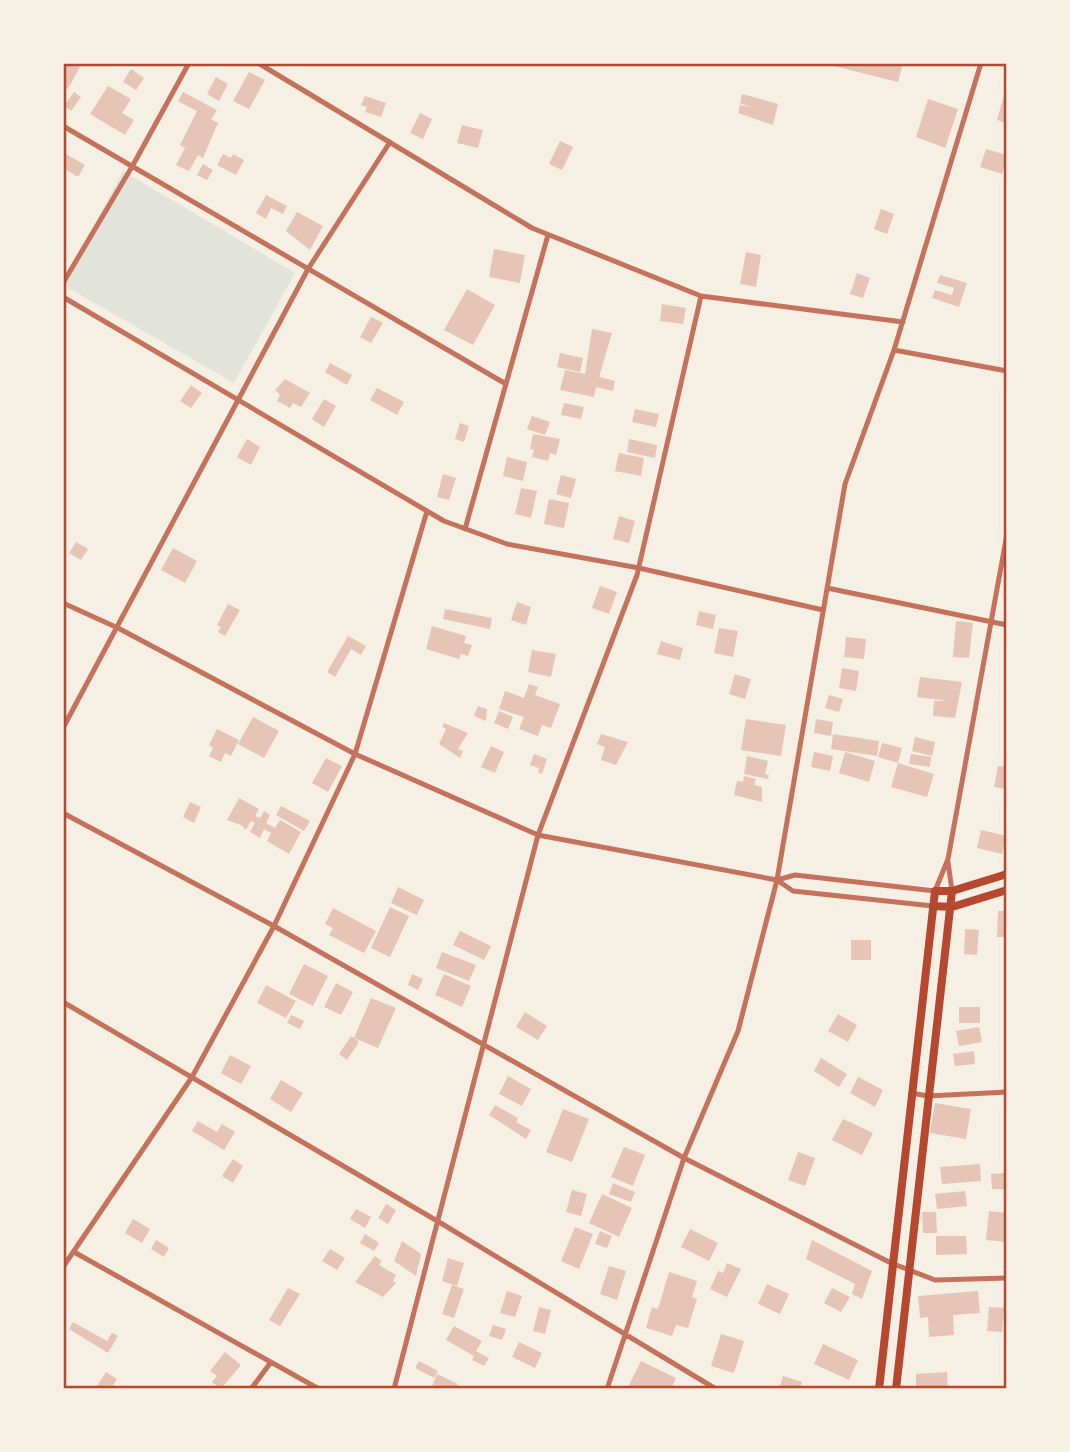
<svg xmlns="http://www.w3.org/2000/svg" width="1070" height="1452" font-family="'Public Sans',sans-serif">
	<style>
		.green { fill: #e2e4dc }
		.building { fill: #e6c5b7 }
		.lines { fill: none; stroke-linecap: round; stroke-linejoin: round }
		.minor { stroke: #c5725c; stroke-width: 5 }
		.secondary { stroke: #b5482f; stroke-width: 8 }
		.neatline { fill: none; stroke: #b5482f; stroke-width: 2.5 }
	</style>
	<rect width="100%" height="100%" fill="#f6efe4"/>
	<!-- green -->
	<path class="green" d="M123 171 295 273 234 383 63 285Z"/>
	<!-- building -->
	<path class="building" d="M63 63 80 67 68 89 63 86Z
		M822 63H903L898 82Z
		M131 69 144 78 136 90 123 82Z
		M249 72 265 80 249 109 233 101Z
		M216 77 228 84 219 101 207 94Z
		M108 86 131 99 122 113 134 120 125 135 90 114Z
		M74 92 81 97 71 111 64 106Z
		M183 92 217 110 211 119 218 123 203 158 198 155 189 171 176 165 185 148 180 145 197 111 178 101Z
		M742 94 778 104 773 125 738 113 740 105 751 107 740 103Z
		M1004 95 1007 96V123L997 120Z
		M365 96 386 103 381 117 365 112 367 107 361 105Z
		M928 99 958 109 945 148 916 137Z
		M420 113 432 119 423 139 410 133Z
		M462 125 483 130 478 148 457 143Z
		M560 141 573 147 562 170 549 164Z
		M986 149 1007 155 1002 174 980 167Z
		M66 154 85 165 78 177 63 168Z
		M223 154 231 158 233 154 244 160 236 175 217 165Z
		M203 164 213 170 207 180 197 175Z
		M266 195 287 206 283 214 271 208 266 219 256 213Z
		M881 209 894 214 887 234 874 229Z
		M297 212 323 226 310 250 286 231Z
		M494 249 525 255 520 283 489 277Z
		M746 252 761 255 756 287 740 284Z
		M857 273 870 278 863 298 850 294Z
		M940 275 967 283 959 307 932 298 935 290 952 295 954 288 937 283Z
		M467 289 495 305 473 345 444 330Z
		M662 304 686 308 683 324 660 321Z
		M371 317 383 323 371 343 360 337Z
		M592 329 612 333 599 377 615 381 613 391 596 387 594 397 560 390 565 370 585 374Z
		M560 353 583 358 580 372 557 367Z
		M330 363 352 375 347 385 325 372Z
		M285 379 310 393 301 407 293 403 290 408 277 401 280 395 275 390Z
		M191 385 202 393 191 408 180 401Z
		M377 388 404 402 397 415 370 400Z
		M324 399 336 406 324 427 312 419Z
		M564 403 584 407 581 419 561 415Z
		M635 409 659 414 656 427 632 422Z
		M532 416 550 422 545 435 527 429Z
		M460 423 469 426 464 442 455 439Z
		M533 434 560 439 556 455 550 453 548 461 532 457 534 450 530 449Z
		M247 439 260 447 251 465 237 457Z
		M629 439 657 445 655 458 627 452Z
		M619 453 644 458 641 476 615 471Z
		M507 457 527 462 523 481 503 476Z
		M443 474 456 478 449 500 437 497Z
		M561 475 576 479 571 498 556 494Z
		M521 488 537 491 531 518 515 514Z
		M549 499 569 503 564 528 544 524Z
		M619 516 635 521 629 543 613 539Z
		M76 542 88 549 81 560 69 553Z
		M173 548 197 561 185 583 161 570Z
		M600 586 617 592 609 614 592 608Z
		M517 602 531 607 526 625 511 620Z
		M228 604 240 610 225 636 218 632 221 627 217 625Z
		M445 609 492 618 490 629 443 619Z
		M699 611 716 615 713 629 696 625Z
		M956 621 973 623 969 658 953 657Z
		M432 626 466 636 464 643 472 645 468 656 461 654 459 659 426 649Z
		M719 628 738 631 733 657 714 653Z
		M348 636 366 646 361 655 351 649 335 677 327 672Z
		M846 637 866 639 864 659 844 657Z
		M661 641 683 648 680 660 657 654Z
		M532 650 556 654 551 677 528 672Z
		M842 668 859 671 856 691 839 688Z
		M735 674 751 679 745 699 729 694Z
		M920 677 962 682 955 718 933 716 934 701H948L917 697Z
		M529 684 538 687 535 695 560 704 551 728 542 725 538 736 519 729 524 717 499 709 505 691 524 698Z
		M829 695 843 699 839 712 825 708Z
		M478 706 487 709 486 721 474 716Z
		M499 711 513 717 508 729 494 723Z
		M253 717 279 731 264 758 238 744Z
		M746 719 786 725 781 756 741 750Z
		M816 719 833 722 831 736 814 733Z
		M444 723 468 733 458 749 463 751 460 758 439 744 446 729 442 727Z
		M217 729 239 740 231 756 225 753 221 762 209 756 213 748 209 745Z
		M601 734 628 742 616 765 601 760 605 747 597 744Z
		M833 734 879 741 877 756 831 749Z
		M915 737 935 742 932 756 912 751Z
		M882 743 902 748 898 763 878 757Z
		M491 746 504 752 495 773 481 767Z
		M814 752 833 756 830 771 811 767Z
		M845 752 875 761 869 782 839 773Z
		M534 754 547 759 542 774 538 772 539 768 530 765Z
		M911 754 931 757 930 767 909 764Z
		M747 756 768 761 765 774 769 775 768 779 744 774Z
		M326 758 342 766 328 792 312 783Z
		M898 763 934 774 927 797 891 787Z
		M998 766 1007 767V789L994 787Z
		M744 776 756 779 754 785 762 787V802L734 795 737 781 743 782Z
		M239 798 259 809 255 816 260 818 264 811 270 815 266 823 275 828 280 820 301 832 289 854 267 841 271 833 264 829 260 838 250 832 255 823 251 821 246 830 241 825 227 820Z
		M190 802 201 807 194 823 183 817Z
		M281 806 310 821 304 831 276 815Z
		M981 830 1006 836 1002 854 977 848Z
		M398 887 424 900 417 915 391 903Z
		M390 907 409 916 390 957 371 948Z
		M333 908 376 931 364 953 329 935 333 928 325 924Z
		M998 911H1007V937H997Z
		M965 929 979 930 977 955 964 954Z
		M460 931 491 946 484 960 453 945Z
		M851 940H871V960H851Z
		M442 952 476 965 469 981 436 968Z
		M304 964 328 976 313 1006 289 994Z
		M412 974 423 979 418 990 408 985Z
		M444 974 471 986 462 1007 435 995Z
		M336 983 353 992 341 1015 324 1007Z
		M266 985 296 1001 286 1018 257 1003Z
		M371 998 396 1008 378 1048 354 1038Z
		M959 1007H980V1023H959Z
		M525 1012 547 1026 538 1040 516 1027Z
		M838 1014 857 1025 848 1042 828 1031Z
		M291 1015 304 1021 300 1029 287 1023Z
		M979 1027 982 1042 959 1046 956 1031Z
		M351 1036 359 1042 347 1060 339 1054Z
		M974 1051 975 1064 955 1066 953 1054Z
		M230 1055 251 1066 241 1084 221 1073Z
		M821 1058 847 1074 839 1087 814 1071Z
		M508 1076 531 1089 522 1106 499 1094Z
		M858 1077 883 1090 875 1107 850 1093Z
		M281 1080 303 1093 291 1112 270 1099Z
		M935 1103 971 1109 966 1139 930 1133Z
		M495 1105 518 1118 516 1122 531 1130 526 1139 489 1115Z
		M563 1109 589 1119 572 1162 546 1152Z
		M843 1119 873 1133 862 1155 832 1140Z
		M198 1121 217 1132 222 1124 235 1132 224 1150 192 1131Z
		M624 1147 645 1155 633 1186 611 1177Z
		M798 1152 815 1158 805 1186 788 1180Z
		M233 1159 243 1166 233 1183 222 1176Z
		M980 1164 981 1181 942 1184 940 1167Z
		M1007 1173V1189H992L991 1174Z
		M613 1183 635 1192 631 1202 609 1194Z
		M572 1190 587 1194 581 1216 566 1212Z
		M965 1191 967 1206 937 1209 935 1194Z
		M602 1194 632 1208 619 1237 589 1223Z
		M386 1204 396 1210 388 1224 378 1218Z
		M356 1209 371 1217 365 1228 350 1219Z
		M989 1211 1007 1213V1242L986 1240Z
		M922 1212H936L937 1233H923Z
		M133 1219 150 1229 142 1243 125 1233Z
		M575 1227 593 1234 579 1269 561 1261Z
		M690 1229 718 1243 709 1261 681 1247Z
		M600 1231 612 1236 607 1248 595 1244Z
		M365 1234 379 1243 374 1251 360 1243Z
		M936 1236H966L967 1254 936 1255Z
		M156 1240 169 1248 164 1257 151 1249Z
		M812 1240 872 1271 862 1299 852 1294 855 1284 806 1259Z
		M402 1241 421 1254 416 1276 394 1261Z
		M330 1249 345 1258 337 1270 322 1261Z
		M375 1256 382 1261 379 1265 396 1275 393 1281 396 1283 383 1297 355 1282Z
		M448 1258 464 1263 457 1286 442 1281Z
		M727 1263 741 1269 727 1297 710 1289 718 1271 723 1273Z
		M609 1266 626 1271 617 1300 600 1294Z
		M669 1272 697 1281 692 1297 697 1299 688 1328 676 1325 672 1336 646 1328 652 1307 658 1309Z
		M767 1284 789 1294 780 1314 758 1304Z
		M452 1285 464 1289 454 1318 442 1314Z
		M288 1288 300 1294 280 1326 269 1320Z
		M832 1288 850 1297 841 1312 824 1303Z
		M507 1291 522 1296 515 1317 500 1313Z
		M978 1291 980 1313 953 1315 954 1335 929 1337 928 1317 920 1318 918 1296Z
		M539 1307 551 1310 545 1334 533 1331Z
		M989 1307 1004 1308 1002 1332 987 1331Z
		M73 1322 107 1341 112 1333 118 1336 108 1353 69 1329Z
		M493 1325 506 1329 502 1340 489 1336Z
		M454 1326 482 1341 476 1351 489 1358 484 1366 472 1360 474 1356 446 1340Z
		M721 1334 744 1341 734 1373 711 1366Z
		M519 1342 542 1353 535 1368 512 1357Z
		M823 1344 858 1360 849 1380 814 1364Z
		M225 1352 241 1365 221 1389 212 1382 217 1376 210 1371Z
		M419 1361 438 1371 434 1378 415 1368Z
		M641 1361 676 1378 671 1389H637L629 1385Z
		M106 1372 117 1379 111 1389H95Z
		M947 1372 948 1389H916V1374Z
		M437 1374 458 1384 456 1389H431Z
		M783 1376 802 1382 800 1389H779Z"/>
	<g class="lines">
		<!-- minor -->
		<path class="minor" d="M258 63 532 228 701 296 903 322
			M63 126 506 384
			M63 283 133 165 189 63
			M63 297 444 521 507 544 639 568 823 610
			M894 350 1007 371
			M465 529 548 235
			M827 588 1007 625
			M63 603 118 628 355 754 538 835 777 880
			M63 728 308 269 390 142
			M63 813 274 926 684 1158 891 1263 935 1280 1007 1278
			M948 862 952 891
			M933 906 793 891 777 880 795 875 935 891 948 859 1007 534
			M63 1002 439 1222 716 1389
			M911 1093 928 1096 1007 1092
			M74 1252 319 1389
			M63 1267 192 1077 274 926 355 754 427 511
			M251 1389 271 1362
			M394 1389 538 835 637 575 701 296
			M607 1389 684 1158 738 1031 777 880 845 484 894 350 981 63"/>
		<!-- secondary -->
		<path class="secondary" d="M933 906 952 907 1007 890
			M879 1389 935 891H952L1007 874
			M896 1389 952 891"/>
	</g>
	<!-- border -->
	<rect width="1070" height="1452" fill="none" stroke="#f6efe4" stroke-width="130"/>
	<rect x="65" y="65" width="940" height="1322" class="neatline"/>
</svg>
